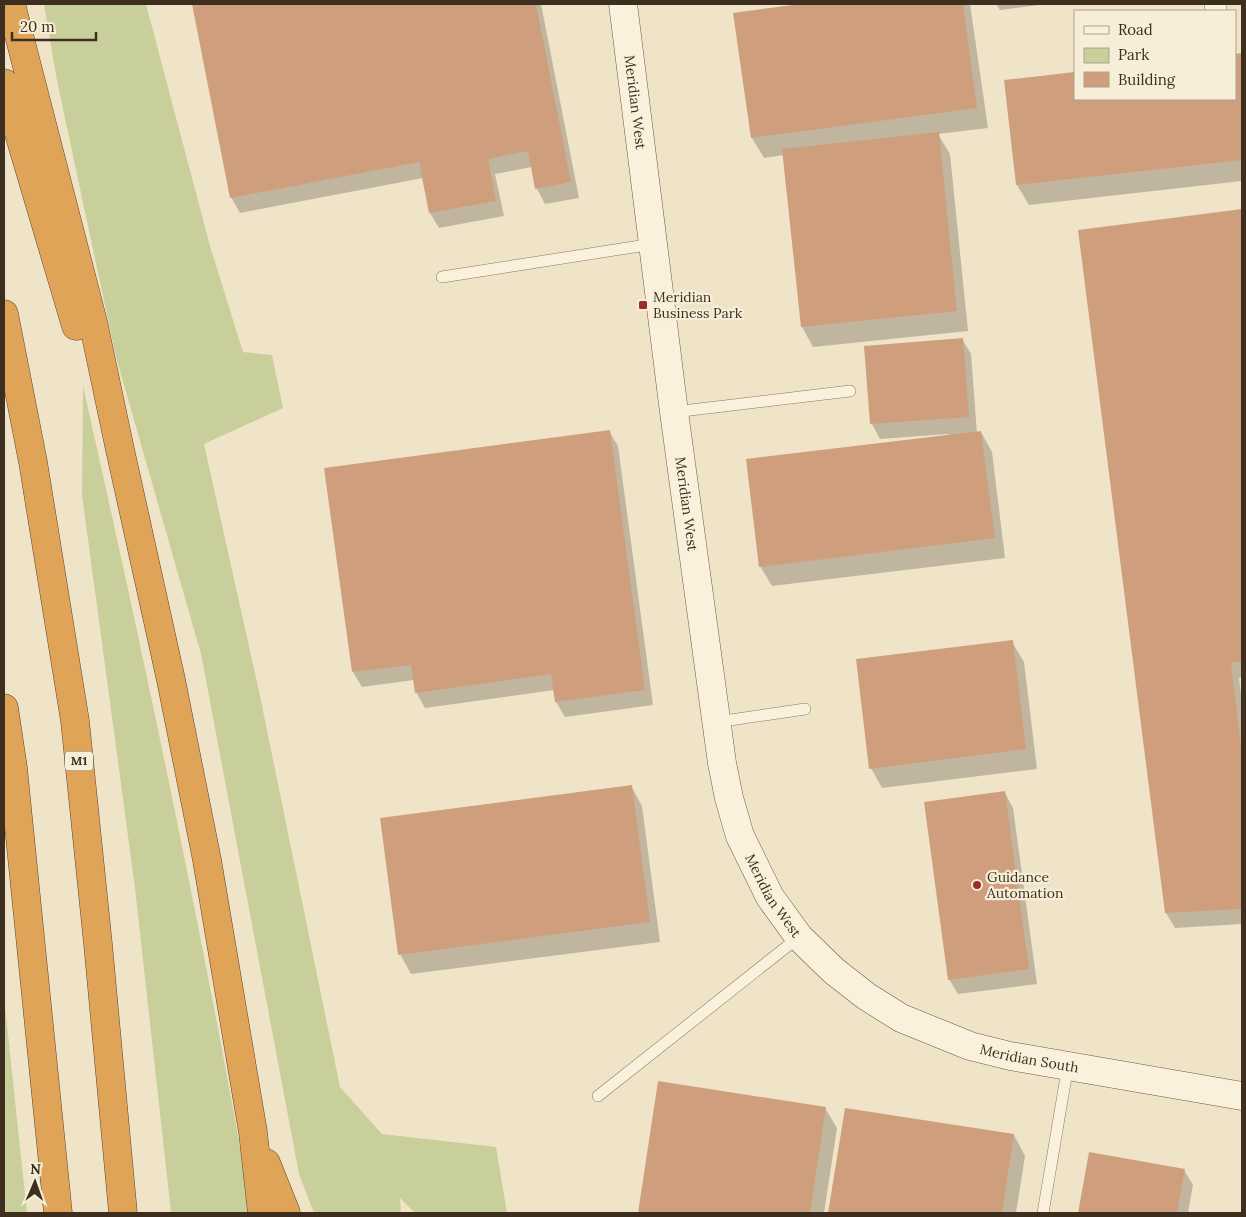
<svg xmlns="http://www.w3.org/2000/svg" width="1246" height="1217" font-family="Lora,serif">
	<style>
		.green { fill: #c9cf9b }
		.shadow { fill: #0003 }
		.building { fill: #cf9f7d }
		.lines { fill: none; stroke-linecap: round; stroke-linejoin: round }
		.lane-casing { stroke: #8d765c; stroke-width: 12 }
		.street-casing { stroke: #8d765c; stroke-width: 22 }
		.secondary-casing { stroke: #6f573f; stroke-width: 29 }
		.highway-casing { stroke: #5b4430; stroke-width: 29 }
		.lane { stroke: #faf1dc; stroke-width: 11 }
		.street { stroke: #faf1dc; stroke-width: 21 }
		.secondary { stroke: #faf1dc; stroke-width: 28 }
		.highway { stroke: #e0a458; stroke-width: 28 }
		.poi-dot { fill: #9e2a2b; stroke: #f7eed8; stroke-width: 2 }
		.labels { text-anchor: middle; stroke-width: 4.5; stroke-linejoin: round; paint-order: stroke }
		.shield { fill: #f7eed8; stroke: #756857; stroke-width: 1 }
		.shield-label { font-size: 12px; font-weight: bold; fill: #3d2e20 }
		.street-label { font-size: 14px; fill: #3d2e20; stroke: #f7eed8 }
		.poi-label { font-size: 14px; fill: #3d2e20; stroke: #f7eed8; text-anchor: start }
	</style>
	<rect width="100%" height="100%" fill="#f0e4c8"/>
	<!-- green -->
	<path class="green" d="M44 4H146L210 246 243 352 272 355 283 408 204 444 259 691 340 1087 382 1134 496 1147 507 1213H415L400 1198 401 1213H314L299 1174 201 654 116 357 57 81Z
		M83 386C145 661 203 936 252 1213H171L135 888 82 495Z
		M4 997 27 1213H4Z"/>
	<!-- shadow -->
	<path class="shadow" d="M194 4H541L579 198 545 204 537 189 532 167 495 174 504 216 439 228 430 213 423 178 240 213 231 197Z
		M809 4H970L988 128 938 134 950 154 968 331 813 347 802 327 784 155 764 158 752 138 735 14Z
		M996 4H1047L1000 10Z
		M1242 54V181L1029 205 1017 185 1006 82 1075 99H1235V55Z
		M1242 210V677L1239 678 1242 703V924L1175 928 1166 913 1079 231Z
		M962 339 971 354 977 433 981 432 992 452 1005 558 772 586 760 566 949 436 948 434 880 439 872 424 865 347Z
		M609 431 618 446 653 705 565 717 556 702 554 690 425 708 416 692 414 680 362 687 353 672 326 469Z
		M1012 642 1024 662 1037 769 882 788 871 768Z
		M631 786 642 806 660 942 411 974 400 954Z
		M1005 793 1013 808 1037 984 958 994 949 979Z
		M659 1082 825 1108 837 1128 824 1213H639Z
		M846 1109 1014 1135 1025 1156 1016 1213H829Z
		M1184 1170 1193 1185 1188 1213H1080Z"/>
	<!-- building -->
	<path class="building" d="M192 4H536L571 182 535 189 528 151 488 159 496 201 429 213 419 162 230 198Z
		M800 4H963L977 108 751 138 733 13Z
		M1242 53V160L1016 185 1004 80 1075 72V99H1235V54Z
		M939 132 957 311 801 327 782 149Z
		M1242 209V661L1231 663 1242 755V909L1165 913 1078 230Z
		M963 338 969 417 870 424 864 346Z
		M610 430 645 690 555 702 551 674 415 693 411 665 352 672 324 468Z
		M981 431 995 538 759 567 746 459Z
		M1013 640 1026 749 869 769 856 659Z
		M632 785 650 922 398 955 380 818Z
		M1005 791 1029 969 948 980 924 802Z
		M658 1081 826 1107 810 1213H638Z
		M845 1108 1014 1134 1002 1213H828Z
		M1089 1152 1185 1169 1177 1213H1078Z"/>
	<g class="lines">
		<defs>
			<path id="lane" d="M442 277 653 244
				M674 412 850 391
				M717 722 805 709
				M598 1096 799 937
				M1043 1213 1068 1065"/>
			<path id="street" d="M1215 4 1216 11"/>
			<g id="secondary">
				<path id="s1" d="M623 4 674 412 722 763 729 798 740 836 770 897 799 937 834 971 866 996 901 1018 970 1046 1010 1056 1242 1096"/>
			</g>
			<path id="highway" d="M11 4 93 322 119 445 171 680 207 860 253 1132 262 1213
				M4 83 76 326
				M4 314 33 462 75 721 98 944 123 1213
				M4 708 13 768 58 1213
				M266 1163 286 1213"/>
		</defs>
		<!-- lane casing -->
		<use href="#lane" class="lane-casing"/>
		<!-- street casing -->
		<use href="#street" class="street-casing"/>
		<!-- secondary casing -->
		<use href="#secondary" class="secondary-casing"/>
		<!-- highway casing -->
		<use href="#highway" class="highway-casing"/>
		<!-- lane -->
		<use href="#lane" class="lane"/>
		<!-- street -->
		<use href="#street" class="street"/>
		<!-- secondary -->
		<use href="#secondary" class="secondary"/>
		<!-- highway -->
		<use href="#highway" class="highway"/>
	</g>
	<!-- markers -->
	<g class="poi-dot">
		<rect x="638" y="300" width="10" height="10" rx="2.5"/>
		<circle cx="977" cy="885" r="5"/>
	</g>
	<g class="labels">
		<!-- shield labels -->
		<rect class="shield" x="65" y="751.5" width="28" height="19" rx="4"/>
		<g class="shield-label">
			<text x="79" y="765">M1</text>
		</g>
		<!-- street labels -->
		<g class="street-label">
			<text dy="5" stroke="none"><textPath href="#s1" startOffset="99">Meridian West</textPath></text>
			<text dy="5" stroke="none"><textPath href="#s1" startOffset="504">Meridian West</textPath></text>
			<text dy="5" stroke="none"><textPath href="#s1" startOffset="909">Meridian West</textPath></text>
			<text dy="5" stroke="none"><textPath href="#s1" startOffset="1224">Meridian South</textPath></text>
		</g>
		<!-- poi labels -->
		<g class="poi-label">
			<text x="653" y="302">Meridian<tspan x="653" dy="16">Business Park</tspan></text>
			<text x="987" y="882">Guidance<tspan x="987" dy="16">Automation</tspan></text>
		</g>
	</g>
	<!-- border -->
	<rect width="1246" height="1217" fill="none" stroke="#3d2e20" stroke-width="10"/>
	<!-- legend -->
	<rect x="1074" y="10" width="162" height="90" fill="#f7eed8" stroke="#ada18e"/>
	<rect x="1084" y="26" width="25" height="8" fill="#faf1dc" stroke="#ada18e"/>
	<text x="1118" y="35" font-size="15" fill="#3d2e20">Road</text>
	<rect x="1084" y="48" width="25" height="15" fill="#c9cf9b" stroke="#ada18e"/>
	<text x="1118" y="60" font-size="15" fill="#3d2e20">Park</text>
	<rect x="1084" y="72" width="25" height="15" fill="#cf9f7d" stroke="#ada18e"/>
	<text x="1118" y="85" font-size="15" fill="#3d2e20">Building</text>
	<!-- north arrow -->
	<g transform="translate(35 1182) rotate(2)" stroke="#f7eed8" stroke-width="4" paint-order="stroke">
	<path d="M0-4L9 19L0 12L-9 19Z" fill="#3d2e20"/>
	<text y="-8" font-size="14" font-weight="bold" text-anchor="middle" fill="#3d2e20">N</text>
	</g>
	<!-- scale -->
	<path d="M12 32v8h84v-8" fill="none" stroke="#3d2e20" stroke-width="2.5"/>
	<text x="20" y="32" font-size="15" fill="#3d2e20" stroke="#f7eed8" stroke-width="4" paint-order="stroke">20 m</text>
</svg>
